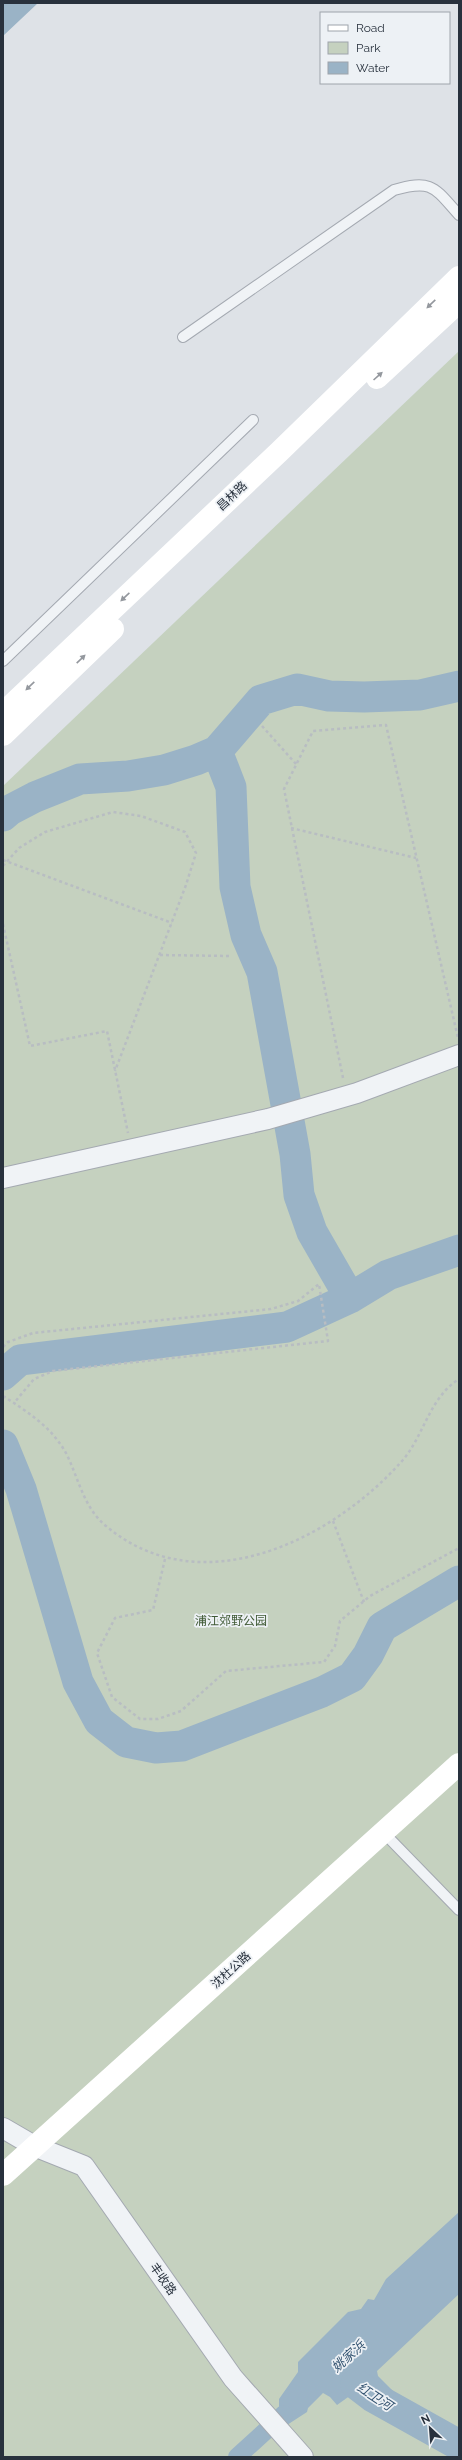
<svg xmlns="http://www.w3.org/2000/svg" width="462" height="2460" font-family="Raleway,'Noto Sans SC',sans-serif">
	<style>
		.park { fill: #c5d1bf }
		.water { fill: #9ab3c6 }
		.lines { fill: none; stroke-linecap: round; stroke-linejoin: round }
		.canal { stroke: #9ab3c6; stroke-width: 18 }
		.river { stroke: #9ab3c6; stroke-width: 31 }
		.lane-casing { stroke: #a4a9b1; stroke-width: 12 }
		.street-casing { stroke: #a4a9b1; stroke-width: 22 }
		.path { stroke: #b8bdc2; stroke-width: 2.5; stroke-dasharray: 3 3; stroke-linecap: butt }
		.lane { stroke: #f0f3f6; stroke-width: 10 }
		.street { stroke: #f0f3f6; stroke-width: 20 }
		.secondary { stroke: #fff; stroke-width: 22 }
		.oneway { fill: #94989e }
		.labels { text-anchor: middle; stroke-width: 3.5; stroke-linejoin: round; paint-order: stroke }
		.street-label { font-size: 12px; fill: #28313d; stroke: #edf1f5 }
		.park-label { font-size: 12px; fill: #3f5935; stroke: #edf1f5 }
		.water-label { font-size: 13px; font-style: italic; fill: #335370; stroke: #edf1f5 }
	</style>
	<rect width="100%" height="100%" fill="#dee2e7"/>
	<!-- park -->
	<path class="park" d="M459 351V2457H3V786Z"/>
	<!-- water -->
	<path class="water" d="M3 3H38L3 36Z
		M459 2212V2294L377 2371 378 2376 400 2398 384 2417 351 2395 337 2405 330 2397 323 2393 308 2408 307 2412 287 2425 274 2413 279 2408V2399L298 2372V2362L348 2312 361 2309 368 2299 374 2300 386 2279Z"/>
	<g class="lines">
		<!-- canal -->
		<path class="canal" d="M237 2457 284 2414"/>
		<!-- river -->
		<path class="river" d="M217 751 231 787 235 887 246 935 262 972 295 1154 299 1195 312 1232 350 1298
			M3 816 10 810 35 797 80 779 128 776 164 770 196 760 217 751 261 700 297 689 329 696 364 697 420 695 459 686
			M3 1375 20 1360 287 1327 350 1298 388 1275 459 1250
			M3 1445 21 1489 78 1682 99 1721 126 1742 156 1748 182 1746 322 1692 352 1677 368 1655 382 1627 459 1581
			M356 2384 373 2397 459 2445"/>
		<defs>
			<path id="lane" d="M183 337 394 190C432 179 434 187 459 215
				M3 661 253 420
				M384 1833 459 1910"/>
			<path id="street" d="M3 1178 268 1119 357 1093 459 1055
				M3 2128 34 2146 84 2166 233 2378 303 2457"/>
		</defs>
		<!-- lane casing -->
		<use href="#lane" class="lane-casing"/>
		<!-- street casing -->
		<use href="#street" class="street-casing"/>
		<!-- path -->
		<path class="path" d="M262 726 296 764
			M291 828 416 858
			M3 860 172 923
			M3 866 19 848 45 832 113 812 141 816 185 832 196 853 186 885 115 1071
			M3 924 30 1046 107 1031 128 1133
			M160 955 230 956
			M343 1078 284 789 313 731 386 725 458 1038
			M3 1347 8 1342 33 1333 271 1309 298 1301 319 1284 328 1341 53 1371 34 1379 14 1403
			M3 1396C28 1412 53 1428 67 1455 79 1480 84 1508 106 1526 200 1605 331 1541 402 1461 424 1436 429 1398 459 1379
			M333 1521 364 1602
			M165 1559 153 1610 115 1618 97 1653 112 1697 140 1719H158L181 1711 226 1671 324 1662 335 1646 340 1621 370 1596 459 1548"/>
		<!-- lane -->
		<use href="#lane" class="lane"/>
		<!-- street -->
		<use href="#street" class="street"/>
		<!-- secondary -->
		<path class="secondary" d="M377 378 459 302
			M3 713 279 452 459 277
			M3 735 113 629
			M3 2175 459 1764"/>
	</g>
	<!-- one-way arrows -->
	<defs><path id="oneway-solid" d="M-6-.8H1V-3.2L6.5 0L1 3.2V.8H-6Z"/></defs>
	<g class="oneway">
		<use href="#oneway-solid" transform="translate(431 304) rotate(136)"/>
		<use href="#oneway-solid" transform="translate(378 376) rotate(-42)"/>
		<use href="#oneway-solid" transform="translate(125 597) rotate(137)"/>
		<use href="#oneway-solid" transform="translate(81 659) rotate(-44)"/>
		<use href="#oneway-solid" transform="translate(30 686) rotate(136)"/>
	</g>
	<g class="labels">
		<!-- street labels -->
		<g class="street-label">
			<text transform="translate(232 496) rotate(-43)" y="4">昌林路</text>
			<text transform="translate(231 1970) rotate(-42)" y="4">沈杜公路</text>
			<text transform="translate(163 2279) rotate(55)" y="4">丰收路</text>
		</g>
		<!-- park labels -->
		<g class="park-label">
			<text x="231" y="1625">浦江郊野公园</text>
		</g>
		<!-- water labels -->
		<g class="water-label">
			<text transform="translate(348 2356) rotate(-42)" y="5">姚家浜</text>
			<text transform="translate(375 2396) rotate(33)" y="5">红卫河</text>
		</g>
	</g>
	<!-- border -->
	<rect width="462" height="2460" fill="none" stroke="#28313d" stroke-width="8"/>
	<!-- legend -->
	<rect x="320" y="12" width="130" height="72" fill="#edf1f5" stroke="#9ea4ab"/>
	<rect x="328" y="25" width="20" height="6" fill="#ffffff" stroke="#9ea4ab"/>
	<text x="356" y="32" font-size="12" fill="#28313d">Road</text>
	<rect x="328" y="42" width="20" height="12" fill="#c5d1bf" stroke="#9ea4ab"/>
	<text x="356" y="52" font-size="12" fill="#28313d">Park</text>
	<rect x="328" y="62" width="20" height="12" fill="#9ab3c6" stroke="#9ea4ab"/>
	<text x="356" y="72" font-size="12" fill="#28313d">Water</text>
	<!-- north arrow -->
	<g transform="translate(430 2428) rotate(334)" stroke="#edf1f5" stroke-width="3" paint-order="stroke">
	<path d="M0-3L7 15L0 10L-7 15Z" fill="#28313d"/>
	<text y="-6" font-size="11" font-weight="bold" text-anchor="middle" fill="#28313d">N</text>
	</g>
</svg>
